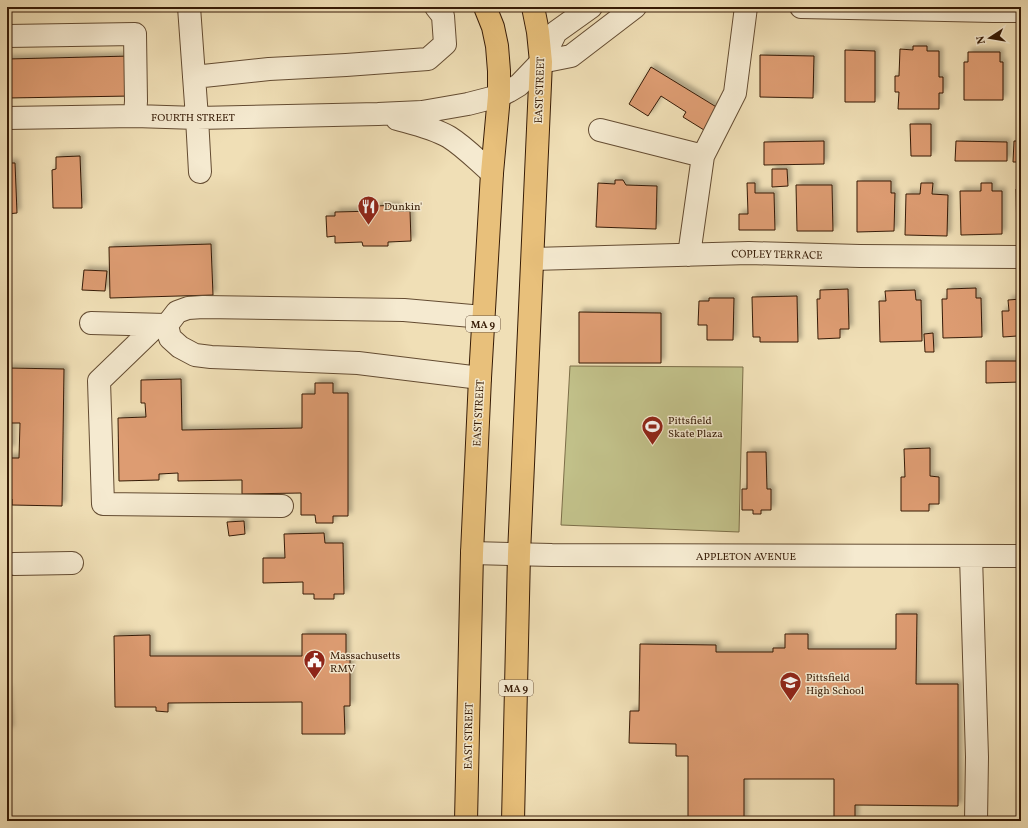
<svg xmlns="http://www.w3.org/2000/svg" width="1028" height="828" font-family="Vollkorn,serif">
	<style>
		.green { fill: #c1c089; stroke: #7c6e48 }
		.building { fill: #dd9c72; stroke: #361b06; filter: url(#shadow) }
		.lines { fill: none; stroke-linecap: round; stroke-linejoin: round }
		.minor-casing { stroke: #644c32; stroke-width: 24 }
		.highway-casing { stroke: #361b06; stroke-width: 24 }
		.minor { stroke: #f5ead0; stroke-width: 22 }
		.highway { stroke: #e8c07b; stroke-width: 22 }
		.labels { text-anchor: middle; stroke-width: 3; stroke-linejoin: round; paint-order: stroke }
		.shield { fill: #f5ead0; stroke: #6f5943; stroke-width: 1 }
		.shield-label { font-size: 10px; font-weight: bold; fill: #361b06 }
		.street-label { font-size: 11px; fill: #361b06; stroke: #f5ead0 }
		.poi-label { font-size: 11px; fill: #361b06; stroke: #f5ead0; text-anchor: start }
	</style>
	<defs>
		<filter id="shadow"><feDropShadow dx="3.5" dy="-3.5" stdDeviation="2" flood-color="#0004"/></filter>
	</defs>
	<rect width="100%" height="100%" fill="#f0dfb6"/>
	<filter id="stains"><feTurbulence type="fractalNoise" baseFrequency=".005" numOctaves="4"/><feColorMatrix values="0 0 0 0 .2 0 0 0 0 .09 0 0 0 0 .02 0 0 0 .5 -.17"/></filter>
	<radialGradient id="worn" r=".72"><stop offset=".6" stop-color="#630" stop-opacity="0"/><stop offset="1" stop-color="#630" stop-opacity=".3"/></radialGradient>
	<!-- green -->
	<path class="green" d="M570 366 743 367 739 532 561 525Z"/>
	<!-- building -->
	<path class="building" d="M913 46H927V51H939V77H943V93H939V109H898L899 92H895V76H899L900 49 913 50Z
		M845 50 875 51V102H845Z
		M968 52H1000V62H1003V100H964V62H968Z
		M760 55 814 56 813 98 760 97Z
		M131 56 132 96 7 98V59Z
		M651 67 718 108 704 130 683 117 686 112 661 96 648 116 629 104Z
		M910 124H931V156H911Z
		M824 141V164L764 165V142Z
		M956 141 1007 142V161H955Z
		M1014 141H1021V162H1013Z
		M80 156 82 208H53L52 170 56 169V157Z
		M7 163H15L17 213 7 214Z
		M772 169H787L788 186 772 187Z
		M615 180H623L626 185 657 186 656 229 596 227 598 183 615 184Z
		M857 181H891V193H895L894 231 857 232Z
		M747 183H755V193H774L775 230H739V214H748Z
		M921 183H933L932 194 948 195 947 236 905 235 906 194H920Z
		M981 183H992V191H1002V234L961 235 960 191H981Z
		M796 185H832L833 231H797Z
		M1021 188V238H1017L1016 189Z
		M397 205 398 211H410L411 241 388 242V246H363L362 242 335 243V236L327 237 326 216H335V212L376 211V206Z
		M211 244 213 295 110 298 109 247Z
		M84 270 107 271 105 291 82 290Z
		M976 288V298H981L982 337 943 338 942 299H947V289Z
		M848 289 849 329H840V338L818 339 817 299H820V290Z
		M915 290 916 300H921L922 341 880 342 879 301H886L885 291Z
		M797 296 798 342H760V337H753L752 297Z
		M709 298H734L733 340H707V325H698L699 301H709Z
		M1021 299V343H1017V336L1003 337 1002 311H1009L1008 300Z
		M579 312 661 313V363H579Z
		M933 333 934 352H925L924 334Z
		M986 361H1021V382L986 383Z
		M7 368 64 369 62 506 12 505V499H7V458H19L20 423H11V449H7Z
		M181 379 182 430 302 428V394H315V383H333V393H348V516H333V523H316L315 515H301V493L242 494V480L178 481V473L159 474V480L119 481 118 418 146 417 145 403H141V380Z
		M930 448V476L939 477V504H929V511H901V477H905L904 449Z
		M747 452H766L767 489H771V510H761V514H753V510H742V489H747Z
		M244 521 245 534 229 536 227 522Z
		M324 533 325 543H343L344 594H334V599H314V594H303V582L263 583V558H285L284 534Z
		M896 614H917L916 684H958V806L855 805V821H834V779H744V821H688V756H676V744L629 743 630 711H639L640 644 716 645V652H773V648H785V634H808V649H896Z
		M302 634H346V660H350V706H344L345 734H302V702L168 703V712L156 711V707H115L114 636 150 635V656H302Z
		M7 689 10 730H7Z"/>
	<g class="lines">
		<defs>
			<path id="minor" d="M189 7 197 118 200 172
				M801 7 993 11H1021
				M7 36 135 34 136 101 135 116
				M541 62 571 56 635 7
				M194 77 269 69 346 65 428 59 445 44 443 16 436 7
				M7 118 135 116 197 118 378 114 422 112 468 104 499 96 509 91 519 85 541 62 556 32 591 7
				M397 119C415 124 433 128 449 137 465 147 478 161 492 173
				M600 130 703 156
				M689 255 703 156 735 93 746 7
				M533 259 749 253 860 256 1021 257
				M91 323 166 325
				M157 325 99 381 103 504 282 506
				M480 378 358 363 211 357 195 355 180 347 170 338 167 325 177 312 188 308 203 307 404 310 483 317
				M472 553 552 555 1021 556
				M971 556 977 757 976 821
				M14 564 72 563"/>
			<path id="highway" d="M466 821 472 553 480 378 492 173 499 96V71L497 46 493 27 485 7
				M513 821 519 554 541 62 538 32 533 7"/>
		</defs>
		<!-- minor casing -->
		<use href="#minor" class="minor-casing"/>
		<!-- highway casing -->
		<use href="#highway" class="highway-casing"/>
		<!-- minor -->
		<use href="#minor" class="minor"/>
		<!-- highway -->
		<use href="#highway" class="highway"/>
	</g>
	<!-- icons -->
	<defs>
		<symbol id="restaurant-pin" viewBox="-11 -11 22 30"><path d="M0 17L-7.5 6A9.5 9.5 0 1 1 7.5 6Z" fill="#8f2418" stroke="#f5ead0"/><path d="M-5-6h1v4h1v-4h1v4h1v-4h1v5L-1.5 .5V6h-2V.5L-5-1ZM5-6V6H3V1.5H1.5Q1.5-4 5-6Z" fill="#fff"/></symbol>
		<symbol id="stadium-pin" viewBox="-11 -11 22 30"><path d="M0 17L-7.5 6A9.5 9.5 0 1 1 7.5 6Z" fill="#8f2418" stroke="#f5ead0"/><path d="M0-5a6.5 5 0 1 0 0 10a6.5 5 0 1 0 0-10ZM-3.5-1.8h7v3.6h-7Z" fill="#fff"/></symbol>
		<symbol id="civic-pin" viewBox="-11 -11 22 30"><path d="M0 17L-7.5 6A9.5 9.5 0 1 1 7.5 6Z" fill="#8f2418" stroke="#f5ead0"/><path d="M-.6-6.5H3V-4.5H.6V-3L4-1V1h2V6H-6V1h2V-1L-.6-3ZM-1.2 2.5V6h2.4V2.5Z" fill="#fff"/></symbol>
		<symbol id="school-pin" viewBox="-11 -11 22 30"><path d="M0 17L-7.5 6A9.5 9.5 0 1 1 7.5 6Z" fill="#8f2418" stroke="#f5ead0"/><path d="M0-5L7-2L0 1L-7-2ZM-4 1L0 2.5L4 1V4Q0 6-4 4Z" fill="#fff"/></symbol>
	</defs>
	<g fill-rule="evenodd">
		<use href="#restaurant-pin" x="356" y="194" width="25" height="34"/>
		<use href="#stadium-pin" x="640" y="414" width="25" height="34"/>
		<use href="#civic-pin" x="302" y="648" width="25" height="34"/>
		<use href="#school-pin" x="778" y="670" width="25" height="34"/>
	</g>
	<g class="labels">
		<!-- shield labels -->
		<g class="shield">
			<rect x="466" y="316" width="34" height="16" rx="3"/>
			<rect x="499" y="680" width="34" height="16" rx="3"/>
		</g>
		<g class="shield-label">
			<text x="483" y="328">MA 9</text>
			<text x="516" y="692">MA 9</text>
		</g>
		<!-- street labels -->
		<g class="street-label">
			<text transform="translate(539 90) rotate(-88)" y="4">EAST STREET</text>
			<text x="193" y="121">FOURTH STREET</text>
			<text transform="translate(777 254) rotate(1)" y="4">COPLEY TERRACE</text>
			<text transform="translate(478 413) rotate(-87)" y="4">EAST STREET</text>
			<text x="746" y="560">APPLETON AVENUE</text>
			<text transform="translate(468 736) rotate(-89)" y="4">EAST STREET</text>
		</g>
		<!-- poi labels -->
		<g class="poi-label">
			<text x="384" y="210">Dunkin'</text>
			<text x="668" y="424">Pittsfield<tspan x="668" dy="13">Skate Plaza</tspan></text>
			<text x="330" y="659">Massachusetts<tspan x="330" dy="13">RMV</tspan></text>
			<text x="806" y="681">Pittsfield<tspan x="806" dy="13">High School</tspan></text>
		</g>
	</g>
	<!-- margin -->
	<rect width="1028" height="828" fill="none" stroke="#f0dfb6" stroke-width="24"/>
	<rect x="8" y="8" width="1012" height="812" fill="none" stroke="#361b06" stroke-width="2"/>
	<rect x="12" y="12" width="1004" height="804" fill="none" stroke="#361b06"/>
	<!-- north arrow -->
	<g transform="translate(990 38) rotate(258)" stroke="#f5ead0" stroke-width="3" paint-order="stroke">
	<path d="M0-3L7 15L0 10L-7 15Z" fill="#361b06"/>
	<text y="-6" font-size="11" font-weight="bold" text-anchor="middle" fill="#361b06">N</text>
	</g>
	<rect width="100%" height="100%" filter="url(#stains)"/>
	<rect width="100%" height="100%" fill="url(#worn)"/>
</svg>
